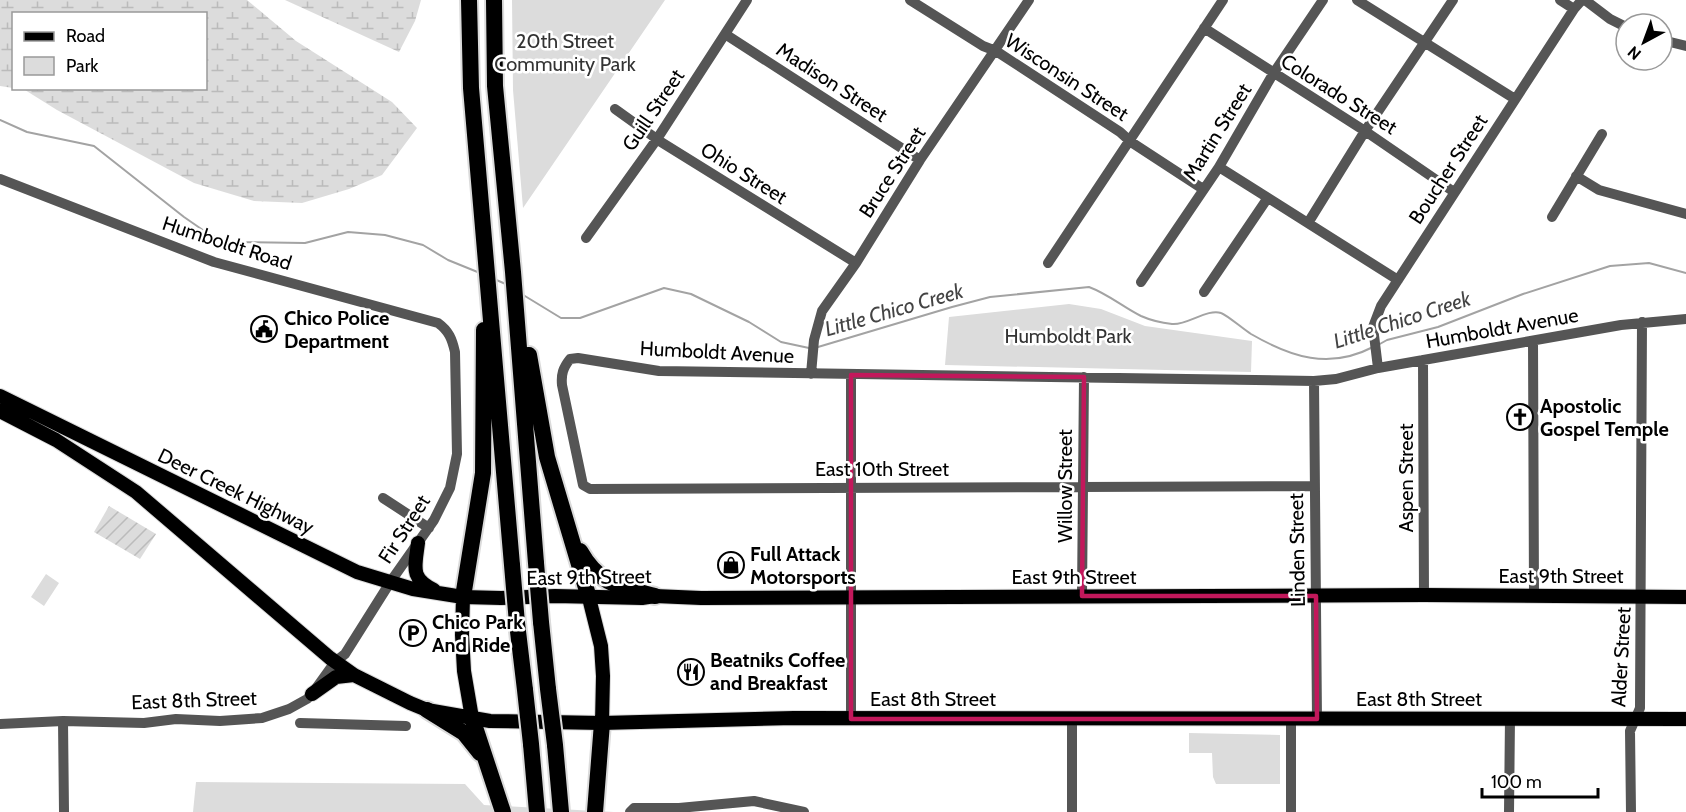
<svg xmlns="http://www.w3.org/2000/svg" width="1686" height="812" font-family="Cabin,sans-serif">
	<style>
		.green { fill: #dcdcdc }
		.wetland { fill: url(#wetland-marsh) }
		.garden { fill: url(#garden-furrows) }
		.lines { fill: none; stroke-linecap: round; stroke-linejoin: round }
		.stream { stroke: #a3a3a3; stroke-width: 2 }
		.major-casing { stroke: #dbdbdb; stroke-width: 16 }
		.highway-casing { stroke: #dbdbdb; stroke-width: 20 }
		.minor { stroke: #555; stroke-width: 10 }
		.major { stroke: #000; stroke-width: 14 }
		.highway { stroke: #000; stroke-width: 16 }
		.highway-bridge-casing { stroke: #dbdbdb; stroke-width: 20; stroke-linecap: butt }
		.highway-bridge { stroke: #000; stroke-width: 16 }
		.marked { fill: none; stroke: #c2185b; stroke-width: 4.5; stroke-linejoin: round }
		.labels { text-anchor: middle; stroke-width: 5; stroke-linejoin: round; paint-order: stroke }
		.park-label { font-size: 20px; fill: #333; stroke: #fff }
		.street-label { font-size: 20px; fill: #000; stroke: #fff }
		.poi-label { font-size: 20px; font-weight: bold; fill: #000; stroke: #fff; text-anchor: start }
		.water-label { font-size: 21px; font-style: italic; fill: #444; stroke: #fff }
	</style>
	<defs>
		<pattern id="wetland-marsh" width="20" height="14" patternUnits="userSpaceOnUse" patternTransform="scale(1.5)"><rect width="20" height="14" fill="#dcdcdc"/><path d="M1 5h8M5 5V1M11 12h8M15 12V8" fill="none" stroke="#bbb"/></pattern>
		<pattern id="garden-furrows" width="10" height="10" patternUnits="userSpaceOnUse" patternTransform="scale(1.5)"><rect width="10" height="10" fill="#dcdcdc"/><path d="M-1 1l2-2M0 10L10 0M9 11l2-2" fill="none" stroke="#bbb"/></pattern>
	</defs>
	<rect width="100%" height="100%" fill="#fff"/>
	<!-- green -->
	<path class="green" d="M512 0H665L523 208 513 90Z
		M1069 304 1101 309 1145 326 1252 341 1251 372 945 365 949 317Z
		M46 574 59 583 44 606 31 597Z
		M1189 733 1280 735V784H1216L1213 777 1212 753H1189Z
		M196 782 465 784 484 805 614 812H193Z"/>
	<!-- wetland -->
	<path class="wetland" d="M0 0H247L296 41 392 102 417 128 382 175 349 189 302 203 254 201 194 183 57 110 25 90 17 89 206 88V14H14L13 88 0 86Z
		M285 0H421L415 21 399 52Z"/>
	<!-- garden -->
	<path class="garden" d="M109 506 156 534 140 559 94 532Z"/>
	<g class="lines">
		<!-- stream -->
		<path class="stream" d="M0 120 27 132 94 146 184 217 210 235 231 242 305 243 348 232 385 235 423 245 448 260 480 273
			M494 279 508 285
			M520 293 561 318H580L664 288 691 294 749 322 781 342 809 348
			M1378 345 1387 340 1438 327 1523 294 1610 266 1649 263 1686 273
			M818 347 952 307 990 297 1089 287C1108 294 1123 307 1141 316 1150 320 1163 323 1172 324 1186 326 1208 308 1221 313 1227 315 1243 329 1251 334 1291 357 1329 370 1373 347"/>
		<defs>
			<path id="major" d="M0 396 357 572 413 589 463 597 501 598 555 596 642 598 655 596 701 598 1424 595 1686 597
				M0 411 56 440 136 492 330 658 354 675 410 703 427 710 490 721 602 723 794 718 1686 719
				M418 543C415 568 410 578 434 590
				M463 597 462 635 464 671 472 718
				M589 598 601 646 603 676 602 723
				M312 694 336 677 354 675"/>
			<path id="highway" d="M469 0 471 88 512 565
				M494 0 495 86 513 272 536 563
				M529 355 547 457 589 598
				M580 551C599 585 620 587 655 596
				M463 597 483 473 484 330
				M541 622 548 689
				M517 623 525 690
				M427 710 464 733 480 753
				M472 718 503 812
				M531 744 537 812
				M555 745 561 812
				M595 812 602 723"/>
		</defs>
		<!-- major casing -->
		<use href="#major" class="major-casing"/>
		<!-- highway casing -->
		<use href="#highway" class="highway-casing"/>
		<!-- minor -->
		<path class="minor" d="M910 0 983 46 996 51 1120 132 1131 142 1203 189
			M1357 0 1515 99
			M1560 0 1574 9
			M1585 0 1610 19 1626 27
			M1204 28 1365 131 1454 192
			M725 34 920 160
			M1662 40 1686 46
			M615 109 661 142 856 263
			M1219 167 1398 280
			M1576 176 1599 190 1686 214
			M0 179 214 262 438 323C449 331 452 339 455 352L457 454 450 488 434 520 391 581 345 654 335 662 312 694 307 699 289 709 262 718 220 721 176 719 144 723 63 721 0 724
			M1552 217 1602 134
			M1308 223 1365 131 1453 0
			M586 238 657 139 747 0
			M1048 263 1223 0
			M1141 282 1219 167 1273 74 1323 0
			M1204 292 1267 199
			M1533 341 1534 596
			M1423 360 1424 595
			M1378 368 1373 327 1381 306 1574 9 1582 0
			M811 374 814 340 822 311 856 263 920 160 1029 0
			M1314 381 1317 719
			M1314 486 590 489 583 485 562 385C561 374 563 368 570 359L578 358 659 371 1314 381 1336 379 1378 368 1621 325 1686 319
			M383 498 429 528
			M1082 596 1084 377
			M851 719V375
			M1072 720V812
			M1291 720V812
			M63 721 64 812
			M300 723 406 726
			M630 812 634 808H679L754 801 804 812
			M1509 812 1510 718
			M1631 812 1630 731 1640 708 1642 322"/>
		<!-- major -->
		<use href="#major" class="major"/>
		<!-- highway -->
		<use href="#highway" class="highway"/>
		<defs>
			<path id="highway-bridge" d="M536 563 541 622
				M512 565 517 623
				M548 689 555 745
				M525 690 531 744"/>
		</defs>
		<!-- highway-bridge casing -->
		<use href="#highway-bridge" class="highway-bridge-casing"/>
		<!-- highway-bridge -->
		<use href="#highway-bridge" class="highway-bridge"/>
	</g>
	<!-- marked area -->
	<path class="marked" d="M851 375 1084 377 1082 596H1316L1317 719H851Z"/>
	<!-- icons -->
	<defs>
		<symbol id="civic-ring" viewBox="-11 -11 22 22"><circle r="9.5" fill="#fff" stroke="#000" stroke-width="1.5"/><path d="M-.6-6.5H3V-4.5H.6V-3L4-1V1h2V6H-6V1h2V-1L-.6-3ZM-1.2 2.5V6h2.4V2.5Z" fill="#000"/></symbol>
		<symbol id="church-ring" viewBox="-11 -11 22 22"><circle r="9.5" fill="#fff" stroke="#000" stroke-width="1.5"/><path d="M-1.2-6h2.4v3.5h3.3v2.4h-3.3V6h-2.4V-.1h-3.3v-2.4h3.3Z" fill="#000"/></symbol>
		<symbol id="shop-ring" viewBox="-11 -11 22 22"><circle r="9.5" fill="#fff" stroke="#000" stroke-width="1.5"/><path d="M-5-2.5h2.3a2.7 3.5 0 0 1 5.4 0H5L5.5 6h-11ZM-1.5-2.5h3a1.5 2.3 0 0 0-3 0Z" fill="#000"/></symbol>
		<symbol id="parking-ring" viewBox="-11 -11 22 22"><circle r="9.5" fill="#fff" stroke="#000" stroke-width="1.5"/><path d="M-3.5-5.5H1a3.5 3.5 0 0 1 0 7H-1V5.5H-3.5ZM-1-3.4V-.6H.8a1.4 1.4 0 0 0 0-2.8Z" fill="#000"/></symbol>
		<symbol id="restaurant-ring" viewBox="-11 -11 22 22"><circle r="9.5" fill="#fff" stroke="#000" stroke-width="1.5"/><path d="M-5-6h1v4h1v-4h1v4h1v-4h1v5L-1.5 .5V6h-2V.5L-5-1ZM5-6V6H3V1.5H1.5Q1.5-4 5-6Z" fill="#000"/></symbol>
	</defs>
	<g fill-rule="evenodd">
		<use href="#civic-ring" x="249" y="314" width="30" height="30"/>
		<use href="#church-ring" x="1505" y="402" width="30" height="30"/>
		<use href="#shop-ring" x="716" y="550" width="30" height="30"/>
		<use href="#parking-ring" x="398" y="618" width="30" height="30"/>
		<use href="#restaurant-ring" x="676" y="657" width="30" height="30"/>
	</g>
	<g class="labels">
		<!-- park labels -->
		<g class="park-label">
			<text x="565" y="48">20th Street<tspan x="565" dy="23">Community Park</tspan></text>
			<text x="1068" y="343">Humboldt Park</text>
		</g>
		<!-- street labels -->
		<g class="street-label">
			<text transform="translate(1067 77) rotate(33)" y="7">Wisconsin Street</text>
			<text transform="translate(832 82) rotate(33)" y="7">Madison Street</text>
			<text transform="translate(1339 94) rotate(32)" y="7">Colorado Street</text>
			<text transform="translate(653 110) rotate(-56)" y="7">Guill Street</text>
			<text transform="translate(1217 132) rotate(-58)" y="7">Martin Street</text>
			<text transform="translate(1448 169) rotate(-57)" y="7">Boucher Street</text>
			<text transform="translate(892 172) rotate(-57)" y="7">Bruce Street</text>
			<text transform="translate(744 173) rotate(32)" y="7">Ohio Street</text>
			<text transform="translate(227 243) rotate(18)" y="7">Humboldt Road</text>
			<text transform="translate(1502 328) rotate(-10)" y="7">Humboldt Avenue</text>
			<text transform="translate(717 352) rotate(3)" y="7">Humboldt Avenue</text>
			<text x="882" y="476">East 10th Street</text>
			<text transform="translate(1406 478) rotate(-90)" y="7">Aspen Street</text>
			<text transform="translate(1065 486) rotate(-90)" y="7">Willow Street</text>
			<text transform="translate(236 491) rotate(26)" y="7">Deer Creek Highway</text>
			<text transform="translate(404 529) rotate(-57)" y="7">Fir Street</text>
			<text transform="translate(1297 550) rotate(-91)" y="7">Linden Street</text>
			<text x="1561" y="583">East 9th Street</text>
			<text transform="translate(589 577) rotate(-1)" y="7">East 9th Street</text>
			<text x="1074" y="584">East 9th Street</text>
			<text transform="translate(1621 657) rotate(-87)" y="7">Alder Street</text>
			<text x="933" y="706">East 8th Street</text>
			<text x="1419" y="706">East 8th Street</text>
			<text transform="translate(194 700) rotate(-2)" y="7">East 8th Street</text>
		</g>
		<!-- poi labels -->
		<g class="poi-label">
			<text x="284" y="325">Chico Police<tspan x="284" dy="23">Department</tspan></text>
			<text x="1540" y="413">Apostolic<tspan x="1540" dy="23">Gospel Temple</tspan></text>
			<text x="750" y="561">Full Attack<tspan x="750" dy="23">Motorsports</tspan></text>
			<text x="432" y="629">Chico Park<tspan x="432" dy="23">And Ride</tspan></text>
			<text x="710" y="667">Beatniks Coffee<tspan x="710" dy="23">and Breakfast</tspan></text>
		</g>
		<!-- water labels -->
		<g class="water-label">
			<text transform="translate(894 310) rotate(-16)" y="7">Little Chico Creek</text>
			<text transform="translate(1402 320) rotate(-18)" y="7">Little Chico Creek</text>
		</g>
	</g>
	<!-- legend -->
	<rect x="12" y="12" width="195" height="78" fill="#ffffff" stroke="#999999" stroke-width="1.5"/>
	<rect x="24" y="32" width="30" height="9" fill="#000000" stroke="#999999" stroke-width="1.5"/>
	<text x="66" y="42" font-size="18" fill="#000000">Road</text>
	<rect x="24" y="57" width="30" height="18" fill="#dcdcdc" stroke="#999999" stroke-width="1.5"/>
	<text x="66" y="72" font-size="18" fill="#000000">Park</text>
	<!-- north arrow -->
	<g transform="translate(1644 42) rotate(221)"><circle r="28" fill="#ffffff" stroke="#999999" stroke-width="1.5"/>
	<path d="M0-4.5L10 22L0 15L-10 22Z" fill="#000000"/>
	<text y="-9" font-size="16" font-weight="bold" text-anchor="middle" fill="#000000">N</text>
	</g>
	<!-- scale -->
	<path d="M1482 788v9h116v-9" fill="none" stroke="#000000" stroke-width="3"/>
	<text x="1491" y="788" font-size="18" fill="#000000" stroke="#ffffff" stroke-width="4.5" paint-order="stroke">100 m</text>
</svg>
